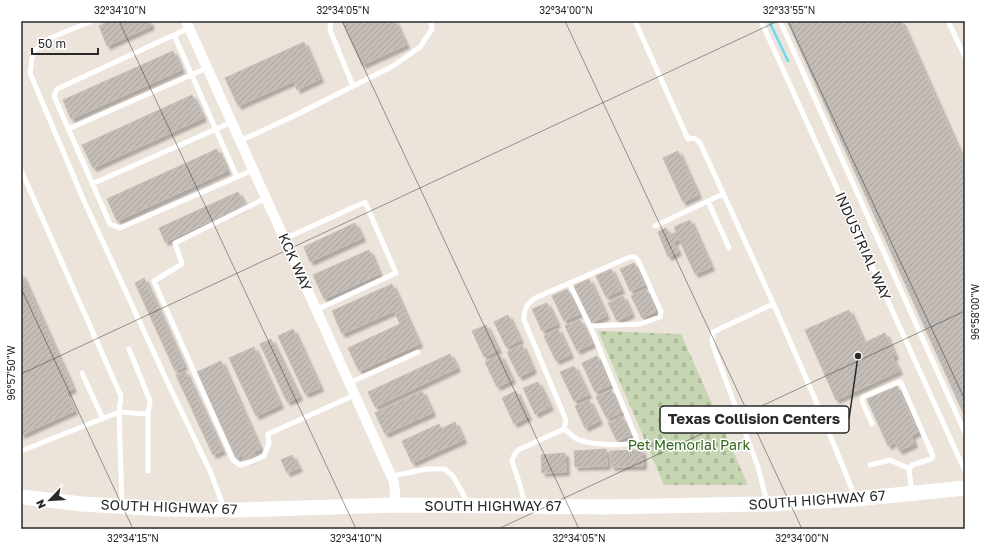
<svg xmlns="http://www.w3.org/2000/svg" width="986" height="550" font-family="'Golos Text',sans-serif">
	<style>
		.cemetery { fill: url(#cemetery-stones) }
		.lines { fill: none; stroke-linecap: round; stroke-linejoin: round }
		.stream { stroke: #6dd9ef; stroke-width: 2.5 }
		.building { fill: url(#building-hatch); stroke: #c7bfb5; filter: url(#shadow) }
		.lane { stroke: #fff; stroke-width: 5 }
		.street { stroke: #fff; stroke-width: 10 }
		.secondary { stroke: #fff; stroke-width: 15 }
		.ticks { fill: none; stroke: #292929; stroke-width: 1; stroke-opacity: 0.45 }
		.labels { text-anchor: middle; stroke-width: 3; stroke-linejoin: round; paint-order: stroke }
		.street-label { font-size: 14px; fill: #292929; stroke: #fff }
		.park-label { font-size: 14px; fill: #316619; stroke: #fff }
		.leader { fill: none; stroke: #292929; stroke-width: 1.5 }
		.callout-dot { fill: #292929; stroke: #fff; stroke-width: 1.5 }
		.callout { fill: #fff; stroke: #292929; stroke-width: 1.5 }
		.callout-label { font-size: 15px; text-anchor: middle; font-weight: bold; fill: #292929 }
		.neatline { fill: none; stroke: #292929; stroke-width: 1.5 }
		.ticks-label { font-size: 10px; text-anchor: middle; fill: #292929 }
	</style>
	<defs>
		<pattern id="cemetery-stones" width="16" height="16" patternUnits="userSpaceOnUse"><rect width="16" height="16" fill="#c7d6b2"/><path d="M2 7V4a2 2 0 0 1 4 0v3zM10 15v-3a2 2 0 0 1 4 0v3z" fill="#abb899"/></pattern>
		<pattern id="building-hatch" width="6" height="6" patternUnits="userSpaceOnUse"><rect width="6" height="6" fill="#c4bdb8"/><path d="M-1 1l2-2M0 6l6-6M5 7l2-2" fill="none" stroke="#a8a29e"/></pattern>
		<filter id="shadow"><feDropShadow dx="3.5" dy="3.5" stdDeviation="1" flood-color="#0004"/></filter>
	</defs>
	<rect width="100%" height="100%" fill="#ece3db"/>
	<!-- cemetery -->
	<path class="cemetery" d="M598 331 681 334 748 485H664Z"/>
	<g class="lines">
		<!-- stream -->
		<path class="stream" d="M769 21 788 61"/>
	</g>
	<!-- building -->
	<path class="building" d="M109 21H149L151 26 107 46 99 26Z
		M342 21H395L406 45 362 65Z
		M787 21H901L965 164V417Z
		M304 42 320 79 297 90 294 81 238 106 225 78Z
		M173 51 181 70 71 119 63 100Z
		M192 95 203 118 93 168 82 145Z
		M217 149 227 171 117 221 107 199Z
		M678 151 698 195 683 202 663 158Z
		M238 192 245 205 165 242 159 228Z
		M690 220 711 267 695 274 679 239 673 242 678 252 668 257 658 232 666 228 670 235 676 232 674 227Z
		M355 223 362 238 310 262 304 247Z
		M369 250 379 274 324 299 313 275Z
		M634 263 645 285 630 291 620 269Z
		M611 269 621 290 606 297 596 276Z
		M21 273 73 389 66 392 74 411 21 435Z
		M144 278 184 367 175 371 135 283Z
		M589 279 606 316 591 323 574 286Z
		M392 284 419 344 359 371 348 348 400 324 394 311 342 334 332 311Z
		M567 289 579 314 564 321 552 296Z
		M646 289 656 311 642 318 631 296Z
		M623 296 631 314 617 321 608 303Z
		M547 303 557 324 542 331 532 309Z
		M849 310 864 343 885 333 895 356 892 357 899 371 836 400 805 330Z
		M508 315 520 340 506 347 494 322Z
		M580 320 592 344 577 351 565 326Z
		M486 325 498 350 484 357 472 331Z
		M293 329 320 388 305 394 278 336Z
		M558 329 570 355 556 361 544 336Z
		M271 339 299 397 287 402 260 344Z
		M522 345 533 370 519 377 507 352Z
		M254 347 280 405 256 416 229 358Z
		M450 354 457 368 375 407 368 392Z
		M500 355 512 380 497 387 485 362Z
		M597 356 610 385 595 392 582 363Z
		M221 361 260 449 253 452 255 456 245 460 242 455 236 458 197 372Z
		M574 366 588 395 574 401 560 372Z
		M185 371 222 451 213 455 176 375Z
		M538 382 550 407 535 414 523 388Z
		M897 386 918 432 911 436 914 444 899 451 895 442 888 446 867 399Z
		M611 390 622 412 607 419 596 397Z
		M422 391 432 413 385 434 375 413Z
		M516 391 528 417 514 424 502 398Z
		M589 400 599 421 585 428 575 406Z
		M622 416 631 435 617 441 608 423Z
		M455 422 463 440 412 463 402 441 439 424 441 429Z
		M606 449 607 466 575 467 574 451Z
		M642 450 643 466 611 467 610 451Z
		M565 453 566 472 542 473 541 455Z
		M292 455 299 468 287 473 281 460Z"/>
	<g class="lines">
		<!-- lane -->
		<path class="lane" d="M92 21 48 39 33 52 30 73 84 201 166 379 210 471 224 508
			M331 21 330 30 353 86
			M635 21 688 139C693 137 697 139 700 143 754 260 808 377 855 497
			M761 21 965 471
			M780 21 965 433
			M948 21 965 57
			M189 28 57 89 54 96 110 224 120 228 253 170
			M174 35 237 177
			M68 129 207 68
			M240 141 298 114 393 66 420 47 432 29 431 21
			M21 170 121 396 119 412 122 506
			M92 184 232 122
			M266 198 175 243 182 264 154 281 233 460 240 465 250 462 264 456 269 443 268 434 355 395
			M708 201 729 248
			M655 226 723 194
			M284 239 365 202 396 273 316 310
			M569 283 590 326
			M82 373 103 419
			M349 383 418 352
			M872 424 862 401 863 397 899 382 901 383 933 456 931 459 912 465 909 470 912 492
			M21 451 119 412 148 414 150 401 129 349
			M870 465 890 460 910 469
			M148 471V414
			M392 476 427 469H445L453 476 468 503
			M767 502 758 467 713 346 712 339 713 332 773 304
			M525 505 520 485 512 461 514 455 518 450 564 429 566 420 524 320C524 309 526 305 535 298L630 257H635L639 262 661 312 660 317 640 324 590 326 637 440C628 448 591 444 579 440 574 438 568 432 564 429"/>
		<!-- street -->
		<path class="street" d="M186 21 394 482 396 505"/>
		<!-- secondary -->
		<path class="secondary" d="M21 497 82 504 164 509 237 510 396 505 604 507 768 504 856 499 965 488"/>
	</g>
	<!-- ticks -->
	<path class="ticks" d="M119 21 356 529M342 21 579 529M565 21 802 529M788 21 965 400M21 288 133 529M21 374 778 21M498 529 965 311"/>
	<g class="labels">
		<!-- street labels -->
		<g class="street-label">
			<text transform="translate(863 246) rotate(66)" y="5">INDUSTRIAL WAY</text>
			<text transform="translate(295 262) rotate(66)" y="5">KCK WAY</text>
			<text transform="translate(817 500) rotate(-4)" y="5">SOUTH HIGHWAY 67</text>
			<text x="493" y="511">SOUTH HIGHWAY 67</text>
			<text transform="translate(169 507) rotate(2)" y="5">SOUTH HIGHWAY 67</text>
		</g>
		<!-- park labels -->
		<g class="park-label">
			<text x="689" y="450">Pet Memorial Park</text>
		</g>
	</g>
	<!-- callouts -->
	<path class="leader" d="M858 356L849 419"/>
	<circle class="callout-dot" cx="858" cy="356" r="4"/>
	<rect class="callout" x="660" y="406" width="189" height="27" rx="4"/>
	<g class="callout-label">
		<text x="754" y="424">Texas Collision Centers</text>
	</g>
	<!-- border -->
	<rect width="986" height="550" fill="none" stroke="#ffffff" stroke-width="44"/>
	<!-- north arrow -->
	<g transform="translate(50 500) rotate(245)" stroke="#ffffff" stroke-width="3" paint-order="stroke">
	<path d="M0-3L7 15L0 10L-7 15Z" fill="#292929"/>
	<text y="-6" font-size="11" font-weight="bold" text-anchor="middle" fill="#292929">N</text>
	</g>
	<!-- scale -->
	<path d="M32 48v6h66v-6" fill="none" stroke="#292929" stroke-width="2"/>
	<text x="38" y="48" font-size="12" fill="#292929" stroke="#ffffff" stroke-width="3" paint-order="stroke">50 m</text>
	<rect x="22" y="22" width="942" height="506" class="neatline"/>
	<g class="ticks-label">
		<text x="120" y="14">32°34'10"N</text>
		<text x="343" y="14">32°34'05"N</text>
		<text x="566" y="14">32°34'00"N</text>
		<text x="789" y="14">32°33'55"N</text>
		<text transform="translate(975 312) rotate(-90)" y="4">96°58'00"W</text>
		<text transform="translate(11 373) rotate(-90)" y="4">96°57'50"W</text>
		<text x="133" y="542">32°34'15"N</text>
		<text x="356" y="542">32°34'10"N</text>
		<text x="579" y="542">32°34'05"N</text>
		<text x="802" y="542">32°34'00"N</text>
	</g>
</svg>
